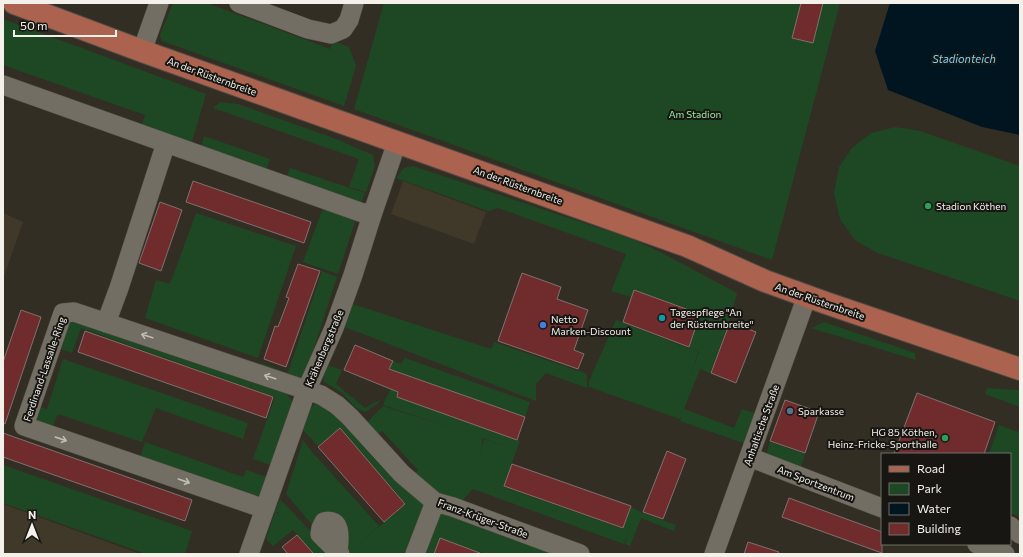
<svg xmlns="http://www.w3.org/2000/svg" width="1023" height="557" font-family="Commissioner,sans-serif">
	<style>
		.built { fill: #40392a }
		.green { fill: #1e4824 }
		.water { fill: #00151f }
		.building { fill: #702c2c; stroke: #7f7170 }
		.lines { fill: none; stroke-linecap: round; stroke-linejoin: round }
		.minor-casing { stroke: #4e4b42; stroke-width: 20 }
		.major-casing { stroke: #4e4b42; stroke-width: 24 }
		.minor { stroke: #736e63; stroke-width: 19 }
		.major { stroke: #ab624f; stroke-width: 22 }
		.oneway { stroke: #c0bdb5 }
		.leisure-dot { fill: #2e9e5b; stroke: #181612; stroke-width: 1.5 }
		.culture-dot { fill: #0f9aa8; stroke: #181612; stroke-width: 1.5 }
		.shop-dot { fill: #3f7fe0; stroke: #181612; stroke-width: 1.5 }
		.service-dot { fill: #5c6f8a; stroke: #181612; stroke-width: 1.5 }
		.labels { text-anchor: middle; stroke-width: 4; stroke-linejoin: round; paint-order: stroke }
		.street-label { font-size: 10px; fill: #f4f1eb; stroke: #181612 }
		.park-label { font-size: 10px; fill: #9aeaa2; stroke: #181612 }
		.poi-label { font-size: 10px; fill: #f4f1eb; stroke: #181612; text-anchor: start }
		.water-label { font-size: 11px; font-style: italic; fill: #7ad6fa; stroke: #181612 }
	</style>
	<rect width="100%" height="100%" fill="#322e24"/>
	<!-- built -->
	<path class="built" d="M403 181 486 212 474 244 391 214Z
		M3 213 23 222 3 279Z
		M3 504 140 554H3Z"/>
	<!-- green -->
	<path class="green" d="M173 3H207L330 49 333 41 349 47 356 66 344 106 162 41 160 35Z
		M384 3H840L772 260 354 109Z
		M3 19 206 94 191 145 141 128 145 115 3 65Z
		M220 102 238 104 336 139 373 155 375 166 366 192 349 187 359 159 213 108Z
		M895 127 920 131 1020 166V301L878 253 855 240 840 219 834 193 839 167 852 148 871 133Z
		M204 136 270 159 266 171 201 147Z
		M413 166 632 239 658 251 737 293 729 323 710 373 700 369 684 409 734 428 742 409 760 415 749 445 680 421 683 411 680 419 589 387V381L616 320 698 352 690 376 699 352 689 348 701 313 634 290 631 297 611 291 626 254 498 208 488 211 396 178 404 168Z
		M290 168 365 193 361 204 286 179Z
		M324 205 355 222 338 274 303 262Z
		M196 213 296 246 258 358 145 318 156 280 170 284Z
		M322 271 337 277 313 351 299 384 256 373 261 363 288 373Z
		M353 304 491 349 494 342 587 374V388L546 373 536 384V401L345 327Z
		M64 313 255 373 250 388 81 328 72 353 52 346Z
		M824 322 915 353 916 360 811 328Z
		M405 358 530 402 525 417 405 374 396 397 520 441 516 451 483 438 480 455 484 439 516 451 504 487 623 529 631 507 643 513 676 525 674 531 641 518 630 546 625 544 629 531 624 544 473 489 450 514 486 530 558 554H486L440 538 434 554H347L320 534 286 494 303 440 313 453 379 526 357 545 406 504 340 428 318 446 303 430C307 416 308 408 320 400L343 424 408 480 418 470 382 431 371 440 361 429 383 406 460 431 383 405 396 377 389 389 383 386 393 361 401 364Z
		M63 359 248 423 243 439 156 408 142 442 58 414 52 427 39 423 31 415 34 405 47 409Z
		M327 365 342 370 336 384 365 408 381 399 377 404 365 412 356 408 342 393 323 381Z
		M253 381C266 385 287 388 292 402L270 465 253 459 275 397 251 388Z
		M987 388 1020 390V407L985 394Z
		M999 425 1018 432 1020 428V518L1014 514H1010V454H989Z
		M145 442 243 477 246 470 267 477 259 499 140 458Z
		M770 442 805 454 799 474 764 461Z
		M3 465 192 531 185 554H146L3 503Z
		M280 499 332 554H314L293 530 273 546 266 539 275 512 284 520 275 511Z"/>
	<!-- water -->
	<path class="water" d="M890 3H1020V135L982 127 888 90 875 51Z"/>
	<!-- building -->
	<path class="building" d="M801 3H823L813 43 792 38Z
		M193 181 311 222 304 243 186 202Z
		M160 202 182 210 161 271 139 263Z
		M298 264 320 271 286 367 264 359 275 326 278 327 289 298 286 297Z
		M522 273 561 287 557 299 588 310 574 350 584 354 578 369 498 341Z
		M634 290 700 314 689 347 623 322Z
		M21 310 41 317 5 424 3 423V362Z
		M730 322 756 332 736 383 711 373Z
		M85 331 273 397 266 418 78 352Z
		M355 345 393 361 389 369 525 417 517 440 397 397 398 392 344 370Z
		M917 393 995 422 984 454H894Z
		M785 400 819 412 805 453 770 441Z
		M340 428 405 504 384 522 318 447Z
		M3 433 192 500 185 521 3 457Z
		M667 451 686 459 663 519 643 512Z
		M512 464 631 506 623 528 504 486Z
		M789 498 882 532V553L782 517Z
		M297 535 314 554H288L282 547Z
		M440 538 480 553V554H434Z
		M748 542 779 552 778 554H744Z"/>
	<g class="lines">
		<defs>
			<path id="minor" d="M239 3 308 29 331 34 343 29 349 20 354 3
				M142 51 159 3
				M3 85 360 212 372 215
				M106 323 119 288 166 143
				M749 457 882 508
				M265 509 24 426 63 313 74 312 321 395 337 405 350 417 402 474 435 502 453 507 580 554
				M1010 526 1020 534
				M977 544 1005 554
				M338 552C339 541 343 517 324 522L321 528 320 534 340 554
				M249 554 307 389 334 328 353 275 372 215 397 142
				M415 554 435 502
				M714 554 807 296"/>
			<path id="major" d="M14 3 142 51 687 246 765 281 826 303 1020 369"/>
		</defs>
		<!-- minor casing -->
		<use href="#minor" class="minor-casing"/>
		<!-- major casing -->
		<use href="#major" class="major-casing"/>
		<!-- minor -->
		<use href="#minor" class="minor"/>
		<!-- major -->
		<use href="#major" class="major"/>
	</g>
	<!-- one-way arrows -->
	<defs><path id="oneway-shaft" d="M-6 0H5M1.5-3L5.5 0L1.5 3" fill="none" stroke-width="1.6" stroke-linecap="round" stroke-linejoin="round"/></defs>
	<g class="oneway">
		<use href="#oneway-shaft" transform="translate(147 336) rotate(-162)"/>
		<use href="#oneway-shaft" transform="translate(270 377) rotate(-162)"/>
		<use href="#oneway-shaft" transform="translate(61 439) rotate(19)"/>
		<use href="#oneway-shaft" transform="translate(184 481) rotate(19)"/>
	</g>
	<!-- markers -->
	<g class="leisure-dot">
		<circle cx="928" cy="206" r="4"/>
		<circle cx="945" cy="438" r="4"/>
	</g>
	<circle class="culture-dot" cx="662" cy="318" r="4"/>
	<circle class="shop-dot" cx="543" cy="325" r="4"/>
	<circle class="service-dot" cx="790" cy="411" r="4"/>
	<g class="labels">
		<!-- street labels -->
		<g class="street-label">
			<text transform="translate(212 76) rotate(20)" y="4">An der Rüsternbreite</text>
			<text transform="translate(518 185) rotate(20)" y="4">An der Rüsternbreite</text>
			<text transform="translate(820 301) rotate(19)" y="4">An der Rüsternbreite</text>
			<text transform="translate(324 348) rotate(-67)" y="4">Krähenbergstraße</text>
			<text transform="translate(44 369) rotate(-71)" y="4">Ferdinand-Lassalle-Ring</text>
			<text transform="translate(761 425) rotate(-70)" y="4">Anhaltische Straße</text>
			<text transform="translate(816 483) rotate(21)" y="4">Am Sportzentrum</text>
			<text transform="translate(483 518) rotate(20)" y="4">Franz-Krüger-Straße</text>
		</g>
		<!-- park labels -->
		<g class="park-label">
			<text x="695" y="118">Am Stadion</text>
		</g>
		<!-- poi labels -->
		<g class="poi-label">
			<text x="936" y="210">Stadion Köthen</text>
			<text x="670" y="316">Tagespflege "An<tspan x="670" dy="12">der Rüsternbreite"</tspan></text>
			<text x="551" y="323">Netto<tspan x="551" dy="12">Marken-Discount</tspan></text>
			<text x="798" y="415">Sparkasse</text>
			<text x="937" y="436" text-anchor="end">HG 85 Köthen,<tspan x="937" dy="12">Heinz-Fricke-Sporthalle</tspan></text>
		</g>
		<!-- water labels -->
		<g class="water-label">
			<text x="964" y="63">Stadionteich</text>
		</g>
	</g>
	<!-- border -->
	<rect width="1023" height="557" fill="none" stroke="#f4f1eb" stroke-width="8"/>
	<!-- legend -->
	<rect x="881" y="453" width="130" height="92" fill="#181612" stroke="#706e69"/>
	<rect x="889" y="466" width="20" height="6" fill="#ab624f" stroke="#706e69"/>
	<text x="917" y="473" font-size="12" fill="#f4f1eb">Road</text>
	<rect x="889" y="483" width="20" height="12" fill="#1e4824" stroke="#706e69"/>
	<text x="917" y="493" font-size="12" fill="#f4f1eb">Park</text>
	<rect x="889" y="503" width="20" height="12" fill="#00151f" stroke="#706e69"/>
	<text x="917" y="513" font-size="12" fill="#f4f1eb">Water</text>
	<rect x="889" y="523" width="20" height="12" fill="#702c2c" stroke="#706e69"/>
	<text x="917" y="533" font-size="12" fill="#f4f1eb">Building</text>
	<!-- north arrow -->
	<g transform="translate(32 525)" stroke="#181612" stroke-width="3" paint-order="stroke">
	<path d="M0-3L7 15L0 10L-7 15Z" fill="#f4f1eb"/>
	<text y="-6" font-size="11" font-weight="bold" text-anchor="middle" fill="#f4f1eb">N</text>
	</g>
	<!-- scale -->
	<path d="M14 30v6h102v-6" fill="none" stroke="#f4f1eb" stroke-width="2"/>
	<text x="20" y="30" font-size="12" fill="#f4f1eb" stroke="#181612" stroke-width="3" paint-order="stroke">50 m</text>
</svg>
